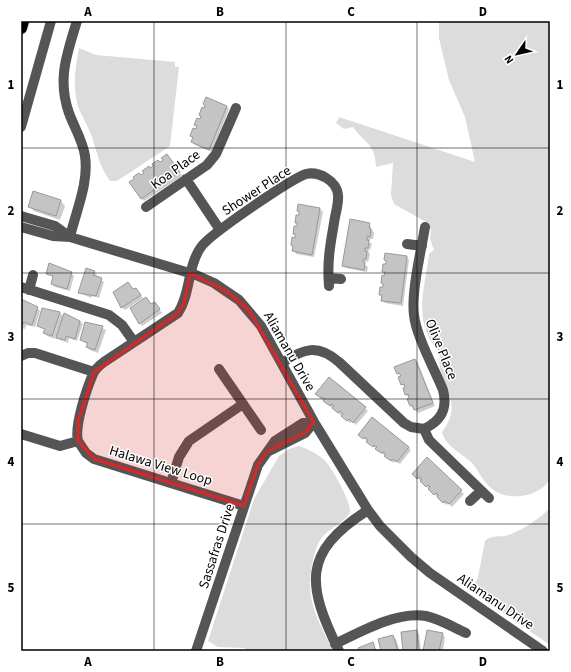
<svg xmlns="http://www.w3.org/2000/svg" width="571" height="672" font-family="'Source Sans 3',sans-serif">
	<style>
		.green { fill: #dcdcdc }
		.shadow { fill: #0003 }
		.building { fill: #c4c4c4; stroke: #999 }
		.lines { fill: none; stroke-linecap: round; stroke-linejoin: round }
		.highway-casing { stroke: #dbdbdb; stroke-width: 14 }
		.minor { stroke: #555; stroke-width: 10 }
		.highway { stroke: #000; stroke-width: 12 }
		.marked { fill: #d62828; fill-opacity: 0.2; stroke: #d62828; stroke-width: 3; stroke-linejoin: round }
		.grid { fill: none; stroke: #000; stroke-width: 1; stroke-opacity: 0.55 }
		.labels { text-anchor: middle; stroke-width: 3; stroke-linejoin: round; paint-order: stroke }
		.street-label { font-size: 14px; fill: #000; stroke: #fff }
		.neatline { fill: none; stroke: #000; stroke-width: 1.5 }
		.grid-label { font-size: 13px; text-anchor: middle; font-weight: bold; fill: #000 }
	</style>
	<rect width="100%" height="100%" fill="#fff"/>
	<!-- green -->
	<path class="green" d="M439 21H550V444L548 452 550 457V480C545 487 536 493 527 495 511 498 497 496 486 483 480 476 477 468 471 462 461 453 445 446 442 432 467 399 435 385 440 354 412 320 424 294 429 254L434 250 430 239 431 230 426 222 394 204 391 195 393 163 376 167C375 143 366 145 353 127L344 129 336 123 339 117 475 162 465 117 449 80 439 38Z
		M79 48 96 55 175 62V67H179L170 146 117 181H110C97 162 98 152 90 132 87 124 82 117 79 109 72 89 75 69 79 48Z
		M299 446C308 449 321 455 327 463 333 470 352 504 350 512 348 520 327 530 321 539 316 546 314 555 312 564 305 601 318 619 333 651H249L244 648 218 647 208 641 254 499 279 456 289 449Z
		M550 508V645L475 593 474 586 478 577 485 541C492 534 501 538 509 535 524 529 539 519 550 508Z"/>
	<!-- shadow -->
	<path class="shadow" d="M226 106 229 109 212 152 195 145 192 142 193 138 191 136 196 131 198 127 196 125 200 120Z
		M167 155 182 176 144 201 141 198V176L164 160Z
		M34 192 61 201 65 206 60 220 34 211 29 206Z
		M320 209 323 212 314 257 296 254 292 245 296 239V236L294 234 298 227 296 222 300 213 298 211Z
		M369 224 374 233 373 239H370L369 242 372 244 370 250H368L370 255 368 262 366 261 365 265 368 267 367 272 346 268 343 266Z
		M407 257 409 260 403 306 385 303 380 294 384 285 382 283 385 274 383 272 387 266V262L385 260Z
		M94 272 97 275 96 277 104 282 99 298 92 296 91 298 80 293Z
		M47 273H71L74 276 70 291 55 287 52 284 54 278Z
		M134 290 139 292 143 298 125 310 122 307Z
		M21 302 37 308 40 311 35 327 26 325 25 329 21 328Z
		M151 305 157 306 162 313 142 326 140 323Z
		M60 313 64 317 80 321 83 324 77 341 69 338 68 343 60 340 56 336 55 339 47 336 44 333 45 330 38 326Z
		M94 324 106 330 98 353 90 350 87 347 88 345 81 340Z
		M415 360 418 363 435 406 418 413 411 406 410 398 406 395 404 388H406L402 384V377L398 373Z
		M330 378 368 411 356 425 352 421 350 423 319 397Z
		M359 435 408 447 411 450 400 464 395 461 394 463Z
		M427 459 464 494 452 507 448 503 446 505 413 474Z
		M416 631 419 634 421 651H404Z
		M442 634 445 637 443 651H424Z
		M393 636 396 639 400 651H383Z"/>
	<!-- building -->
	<path class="building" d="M206 97 227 106 209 150 191 142 193 137 190 136 193 128 196 129 197 126 194 125 197 118 200 119 201 116 199 115 202 107 204 108 205 105 203 104Z
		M167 154 180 172 141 199 129 182 134 179 133 177 139 173 141 175 144 173 142 171 149 166 150 168 153 166 152 164 158 160 160 162 163 160 161 158Z
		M33 191 61 200 56 216 28 207Z
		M298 204 320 208 312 255 292 251 293 246 291 245 292 237 295 238V234H293L294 226H297V223H295L296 215H299V211H297Z
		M350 219 370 223 369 228 371 229 370 237 367 236V240H369L368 248H365V251H367L366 259H363V262L365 263 364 270 342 266Z
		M385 253 407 256 401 303 381 301 382 295H379L380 287H383V284L381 283 382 275 384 276 385 272H382L383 264H386V261L384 260Z
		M49 263 72 272 67 289 51 284 53 276 46 274Z
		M86 268 95 271 93 275 102 278 96 296 78 293Z
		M128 282 133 289 136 288 141 295 121 308 113 292Z
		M146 297 151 304 155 302 160 309 139 324 130 308Z
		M21 299 38 307 32 325 24 322 21 326Z
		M42 308 60 312 52 336 43 333 45 329 37 326Z
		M64 313 80 321 75 339 66 336 65 340 56 338Z
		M85 322 103 326 95 350 86 347 88 343 80 340Z
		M415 359 433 403 414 410 412 405 410 406 407 399 409 398 408 394 405 395 403 388 405 387 404 384 401 385 398 377 401 376 399 373 397 374 394 367Z
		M329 377 366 407 353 423 349 419 347 421 341 416 343 414 340 411 338 413 332 408 334 406 331 404 330 406 323 401 325 399 322 397 321 398 315 394Z
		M372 417 409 447 397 462 392 459 391 461 384 456 386 454 383 452 381 453 375 449 377 447 374 445 373 447 366 442 368 440 365 437 363 439 358 435Z
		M427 457 462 490 449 504 444 501 443 503 437 497 438 495 436 493 434 495 428 489 430 487 428 485 426 487 420 481 422 479 419 477 417 479 412 474Z
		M417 630 419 651H403L401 632Z
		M427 630 443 633 439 651H423Z
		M393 635 398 651H381L378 639Z
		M373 642 376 651H359L358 648Z"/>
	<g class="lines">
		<defs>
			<path id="highway" d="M21 28 23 21"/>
		</defs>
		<!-- highway casing -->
		<use href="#highway" class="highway-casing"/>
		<!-- minor -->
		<path class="minor" d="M21 127 51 21
			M186 179 220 230
			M146 207 207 165 216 154 236 108
			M21 216 55 226 70 237
			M21 227 53 236 70 237 196 275 214 283 239 300 261 326 314 422 368 510 380 526 411 557 430 573 543 651
			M70 237C76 211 89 183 85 156 83 141 74 127 69 113 57 79 67 54 77 21
			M407 244 422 246
			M329 278 341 279
			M21 287 109 315 122 325 134 342
			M29 290 33 275
			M21 356 28 353H35L94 372
			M282 363C304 348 318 344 339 362L404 423 411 427 424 429C441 421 448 409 443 390 435 370 416 336 414 315 411 293 421 251 425 227
			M219 369 261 430
			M424 429 429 440 489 498
			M21 434 60 446 78 441 86 453 94 459 244 506
			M78 441C74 426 87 388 93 374 95 369 100 365 104 362L178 313C191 293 187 267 201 247 210 234 291 179 306 174 319 171 337 181 338 195 339 203 335 215 334 223 330 246 327 262 329 286
			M267 452 305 433 314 422
			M171 483 179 457 189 441 243 404
			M470 501 481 491
			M335 644C360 632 397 611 426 616 440 619 453 627 466 633
			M196 651 258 465 275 441 303 423 314 422
			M339 651C307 585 301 553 368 510"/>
		<!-- highway -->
		<use href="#highway" class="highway"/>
	</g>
	<!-- marked area -->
	<path class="marked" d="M190 273 227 291 249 310 314 422 305 433 267 452 258 465 244 506 94 459 78 441V421L94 372 178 313 184 302Z"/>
	<!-- grid -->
	<path class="grid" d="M154 21V651M286 21V651M417 21V651M21 148H550M21 273H550M21 399H550M21 524H550"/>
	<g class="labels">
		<!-- street labels -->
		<g class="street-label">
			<text transform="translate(175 169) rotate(-36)" y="5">Koa Place</text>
			<text transform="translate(256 190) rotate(-33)" y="5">Shower Place</text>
			<text transform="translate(442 349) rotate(68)" y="5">Olive Place</text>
			<text transform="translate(290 351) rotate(60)" y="5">Aliamanu Drive</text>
			<text transform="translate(161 465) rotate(17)" y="5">Halawa View Loop</text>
			<text transform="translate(216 546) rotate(-72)" y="5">Sassafras Drive</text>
			<text transform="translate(496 601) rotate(34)" y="5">Aliamanu Drive</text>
		</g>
	</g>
	<!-- border -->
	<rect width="571" height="672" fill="none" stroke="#ffffff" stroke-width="44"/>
	<!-- north arrow -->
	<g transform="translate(517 54) rotate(236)" stroke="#ffffff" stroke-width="3" paint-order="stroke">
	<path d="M0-3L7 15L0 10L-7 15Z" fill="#000000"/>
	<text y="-6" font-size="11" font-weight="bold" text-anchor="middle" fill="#000000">N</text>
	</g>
	<rect x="22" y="22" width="527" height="628" class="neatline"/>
	<g class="grid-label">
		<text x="88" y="16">A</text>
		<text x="220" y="16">B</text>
		<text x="351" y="16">C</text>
		<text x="483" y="16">D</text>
		<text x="11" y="89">1</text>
		<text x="560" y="89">1</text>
		<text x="11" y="215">2</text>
		<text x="560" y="215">2</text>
		<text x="11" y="341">3</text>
		<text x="560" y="341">3</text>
		<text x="11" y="466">4</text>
		<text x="560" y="466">4</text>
		<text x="11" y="592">5</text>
		<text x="560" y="592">5</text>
		<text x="88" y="666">A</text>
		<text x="220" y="666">B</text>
		<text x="351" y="666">C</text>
		<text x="483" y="666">D</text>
	</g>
</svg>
